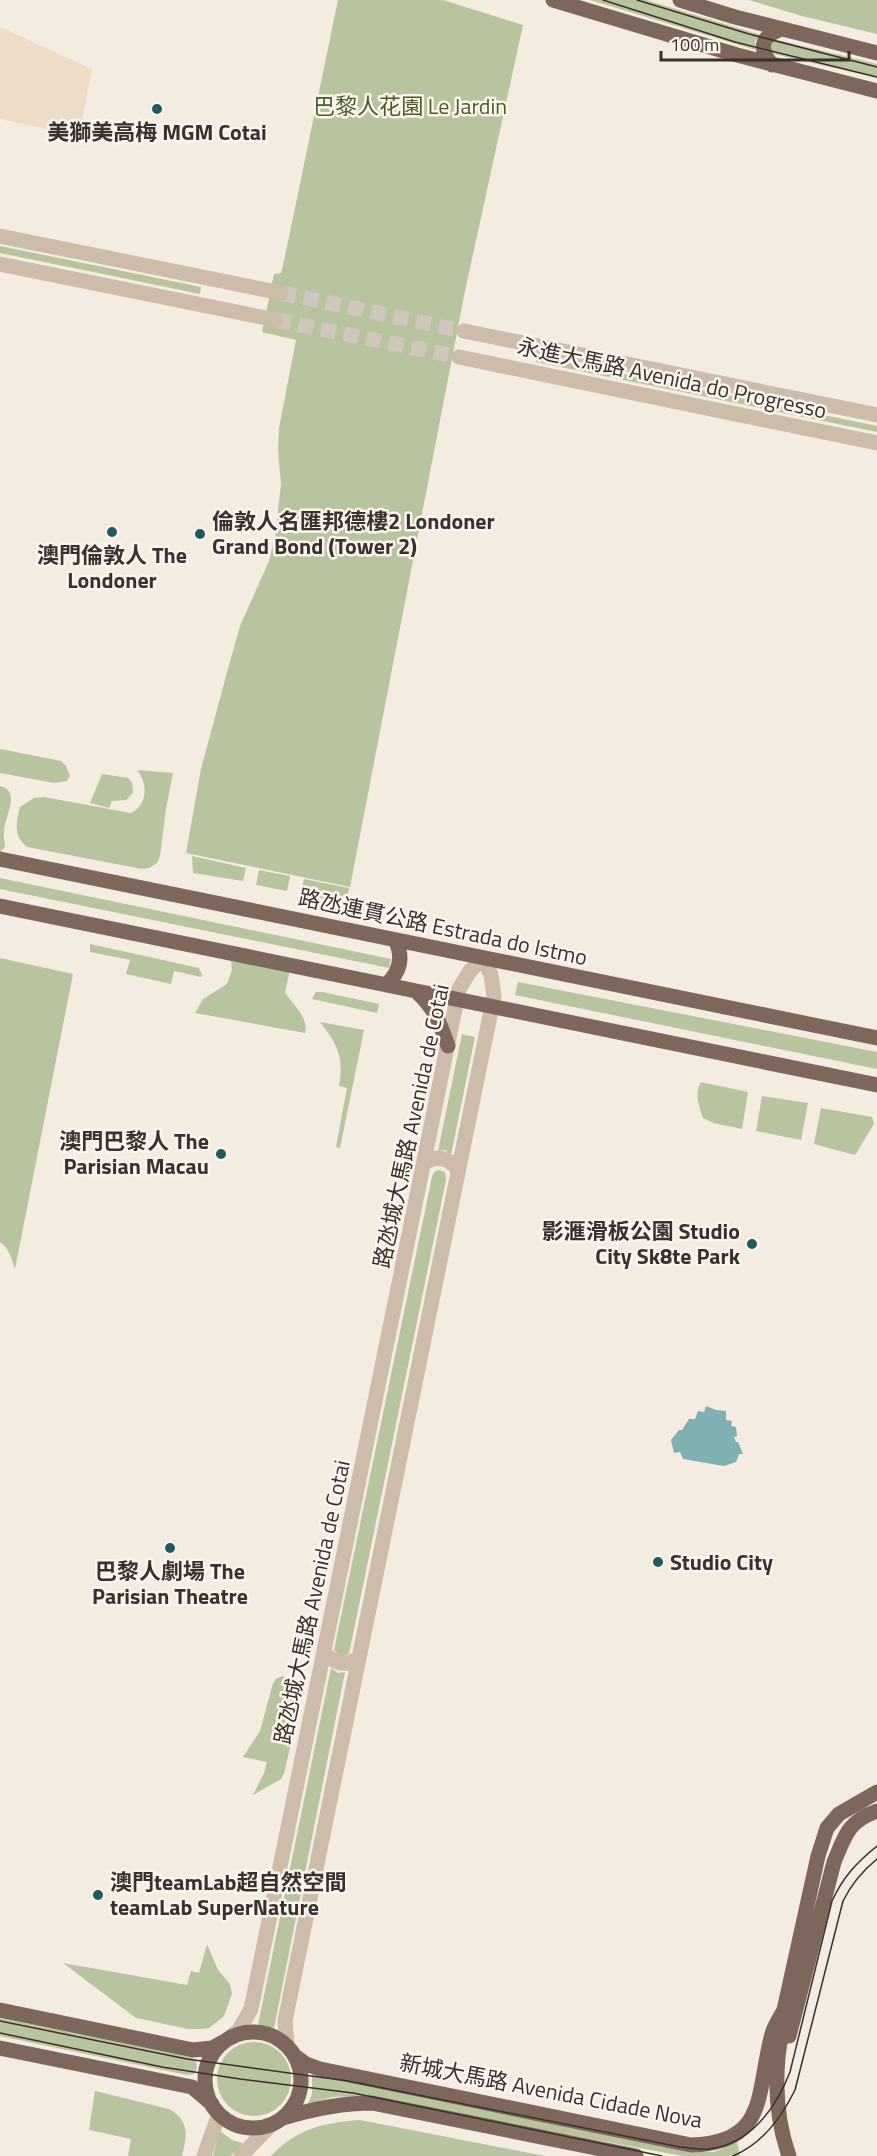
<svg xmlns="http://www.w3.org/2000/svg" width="877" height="2156" font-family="'Titillium Web','Noto Sans SC',sans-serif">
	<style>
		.green { fill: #b8c4a0 }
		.plaza { fill: #ecdcc8 }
		.water { fill: #7fb0b2 }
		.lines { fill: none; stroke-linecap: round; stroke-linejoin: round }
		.minor-tunnel { stroke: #cfc6bd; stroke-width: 15; stroke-dasharray: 15 8; stroke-linecap: butt }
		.minor { stroke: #cdbbac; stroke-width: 15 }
		.major { stroke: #7d675c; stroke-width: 15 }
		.tram { stroke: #3b302b; stroke-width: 1.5 }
		.poi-dot { fill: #1f5a5e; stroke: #fbf5ee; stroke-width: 2 }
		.labels { text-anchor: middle; stroke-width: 5; stroke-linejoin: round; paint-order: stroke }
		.park-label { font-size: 22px; fill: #4a5a2e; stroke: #fbf5ee }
		.poi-label { font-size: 22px; font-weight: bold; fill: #3b302b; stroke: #fbf5ee }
		.street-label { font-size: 22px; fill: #3b302b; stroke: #fbf5ee }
	</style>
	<rect width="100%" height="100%" fill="#f4ebe1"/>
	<!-- green -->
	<path class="green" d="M338 0H443L523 25 465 291 350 887 186 853 201 769 226 676 240 626 269 561 275 537 281 484 278 450 279 428 296 340 262 332 274 274 281 273 284 261Z
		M590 0H646L761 35 755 41 756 50Z
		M749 0H877V34L802 16Z
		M778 40 877 64V78L774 54 770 51 772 41Z
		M0 246 201 287 200 294 0 253Z
		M537 356 877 426V432L536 362Z
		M0 749 61 761 66 766 70 776 67 781 54 783 0 773Z
		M137 770 173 773 166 809 160 856 157 863 149 868 142 869 27 847C13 835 16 823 20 807L34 798 44 797 131 813C148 805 148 783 137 770Z
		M102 774 128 778 132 782 133 793 126 800 112 801 109 808 90 803Z
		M0 786C22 791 4 817 4 832 3 837 5 842 5 847L0 852Z
		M192 856 246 868 243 881 193 873Z
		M259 870 290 876 287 891 256 885Z
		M0 878 391 959 389 968 0 889Z
		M304 879 349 888 345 907 327 899 300 894Z
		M90 944 199 968 202 974 201 977 174 971 171 984 126 974 130 960 90 952Z
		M0 958 73 974 15 1269C12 1260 9 1248 0 1242Z
		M231 961 290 970 285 992C293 1006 309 1017 305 1033L195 1013 203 999 227 984 232 970Z
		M518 982 877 1052V1069L515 995Z
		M316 992H322L379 1004 377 1013 312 999Z
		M320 1022 364 1030 340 1148 336 1147 347 1088 339 1086C344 1058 338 1044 320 1022Z
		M462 1034 475 1037 451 1155 445 1150 438 1151Z
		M701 1082 748 1092 742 1129 714 1123 703 1118C699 1106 694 1094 701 1082Z
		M762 1096 808 1103 801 1140 756 1131Z
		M821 1108 872 1117 874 1124 855 1155 814 1144Z
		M438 1170 445 1172 446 1180 349 1654 341 1657 334 1650 432 1177 434 1172Z
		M331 1668 338 1673 345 1672 274 2028 258 2025Z
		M282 1676 295 1682 299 1693V1707L284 1774 281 1779 253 1795 264 1773 267 1762 243 1757 260 1731 273 1683 276 1679Z
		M207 1944 218 1970 230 1984 232 1994 224 2016 209 2028 200 2029H188L136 2018 63 1963 187 1985 191 1971 199 1973Z
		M0 2018 191 2057 196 2061 197 2068 194 2074 187 2075 0 2036Z
		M217 2079a37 37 0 1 1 74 0a37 37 0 1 1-74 0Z
		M312 2072 696 2152H714L737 2142 740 2156H683L358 2096 332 2097 308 2104 312 2094Z
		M95 2091 169 2109C190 2121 187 2135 182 2156H128L131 2139 89 2130Z
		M360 2120 545 2156H271C298 2128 323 2123 360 2120Z
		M220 2131 232 2140 243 2143 231 2156H213Z"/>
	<!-- plaza -->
	<path class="plaza" d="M0 27 92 69 79 136 0 119Z"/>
	<!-- water -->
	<path class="water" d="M706 1406 716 1410 726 1411V1420L732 1421 731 1426 736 1427 737 1436 734 1437 736 1442H738L743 1454H739L736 1462 724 1466 683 1459 680 1452 674 1453 671 1440 679 1430H682L689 1419H695L698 1411 704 1412Z"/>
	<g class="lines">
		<!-- minor-tunnel -->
		<path class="minor-tunnel" d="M281 293 464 331
			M276 320 459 357"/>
		<!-- minor -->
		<path class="minor" d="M0 236 281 293
			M0 264 276 320
			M464 331 877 415
			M459 357 877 443
			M424 1163C437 1155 449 1157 458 1170
			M324 1652C334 1664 346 1667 359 1658
			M229 2038 239 2030 251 2009 459 989 470 971 483 958 491 975 494 996 285 2021 287 2046
			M204 2156 219 2114
			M241 2156 272 2124"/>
		<!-- major -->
		<path class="major" d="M553 0 737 55 877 91
			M680 0 735 17 877 53
			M772 65C758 48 761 36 782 29
			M0 859 877 1038
			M0 906 877 1085
			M386 985C400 972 404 957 395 940
			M417 992C435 1009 440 1023 448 1046
			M0 2010 193 2050 212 2048 223 2042
			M205 2080a48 48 0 1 1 96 0a48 48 0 1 1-96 0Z
			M789 2036 834 1862C845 1836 848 1821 877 1811
			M0 2048 192 2087 212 2104
			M295 2056 306 2064 320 2069 691 2145C769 2143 756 2092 772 2034 774 2026 780 2017 784 2010
			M283 2118C313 2109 340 2103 372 2103L636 2156
			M789 2156C778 2125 775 2090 778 2057 780 2041 783 2026 784 2010L818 1856 827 1828 839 1814 877 1792"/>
		<!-- tram -->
		<path class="tram" d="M603 0 735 42 877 77
			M637 0 749 34 877 67
			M0 2021 187 2059 348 2081 680 2147C689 2148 699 2150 708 2149 750 2145 776 2108 790 2072L832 1901C843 1877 857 1862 877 1846
			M0 2033 162 2067 240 2079 353 2093 662 2156
			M733 2156C763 2143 781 2118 795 2090L843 1901C852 1883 862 1871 877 1859"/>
	</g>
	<!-- markers -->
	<g class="poi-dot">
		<circle cx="157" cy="109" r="6"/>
		<circle cx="112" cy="532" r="6"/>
		<circle cx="200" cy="534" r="6"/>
		<circle cx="221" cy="1154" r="6"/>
		<circle cx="752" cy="1244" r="6"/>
		<circle cx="170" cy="1548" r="6"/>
		<circle cx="658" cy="1562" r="6"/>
		<circle cx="98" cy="1895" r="6"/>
	</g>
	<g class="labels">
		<!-- park labels -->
		<g class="park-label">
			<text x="410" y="114">巴黎人花園 Le Jardin</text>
		</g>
		<!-- poi labels -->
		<g class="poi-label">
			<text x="157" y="140">美獅美高梅 MGM Cotai</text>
			<text x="212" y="529" text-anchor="start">倫敦人名匯邦德樓2 Londoner<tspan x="212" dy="25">Grand Bond (Tower 2)</tspan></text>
			<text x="112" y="563">澳門倫敦人 The<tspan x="112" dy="25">Londoner</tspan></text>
			<text x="209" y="1149" text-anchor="end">澳門巴黎人 The<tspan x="209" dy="25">Parisian Macau</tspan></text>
			<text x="740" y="1239" text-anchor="end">影滙滑板公園 Studio<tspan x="740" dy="25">City Sk8te Park</tspan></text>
			<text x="670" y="1570" text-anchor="start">Studio City</text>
			<text x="170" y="1579">巴黎人劇場 The<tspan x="170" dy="25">Parisian Theatre</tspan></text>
			<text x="110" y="1890" text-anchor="start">澳門teamLab超自然空間<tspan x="110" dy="25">teamLab SuperNature</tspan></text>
		</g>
		<!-- street labels -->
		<g class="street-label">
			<text transform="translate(672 378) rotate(12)" y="8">永進大馬路 Avenida do Progresso</text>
			<text transform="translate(443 927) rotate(12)" y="8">路氹連貫公路 Estrada do Istmo</text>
			<text transform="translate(411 1126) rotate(-78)" y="8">路氹城大馬路 Avenida de Cotai</text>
			<text transform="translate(312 1602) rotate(-78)" y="8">路氹城大馬路 Avenida de Cotai</text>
			<text transform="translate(551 2091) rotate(11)" y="8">新城大馬路 Avenida Cidade Nova</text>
		</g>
	</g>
	<!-- scale -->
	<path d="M661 51v9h188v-9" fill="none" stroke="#3b302b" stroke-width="3"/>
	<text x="670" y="51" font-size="18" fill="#3b302b" stroke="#fbf5ee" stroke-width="4.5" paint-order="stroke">100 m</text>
</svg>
